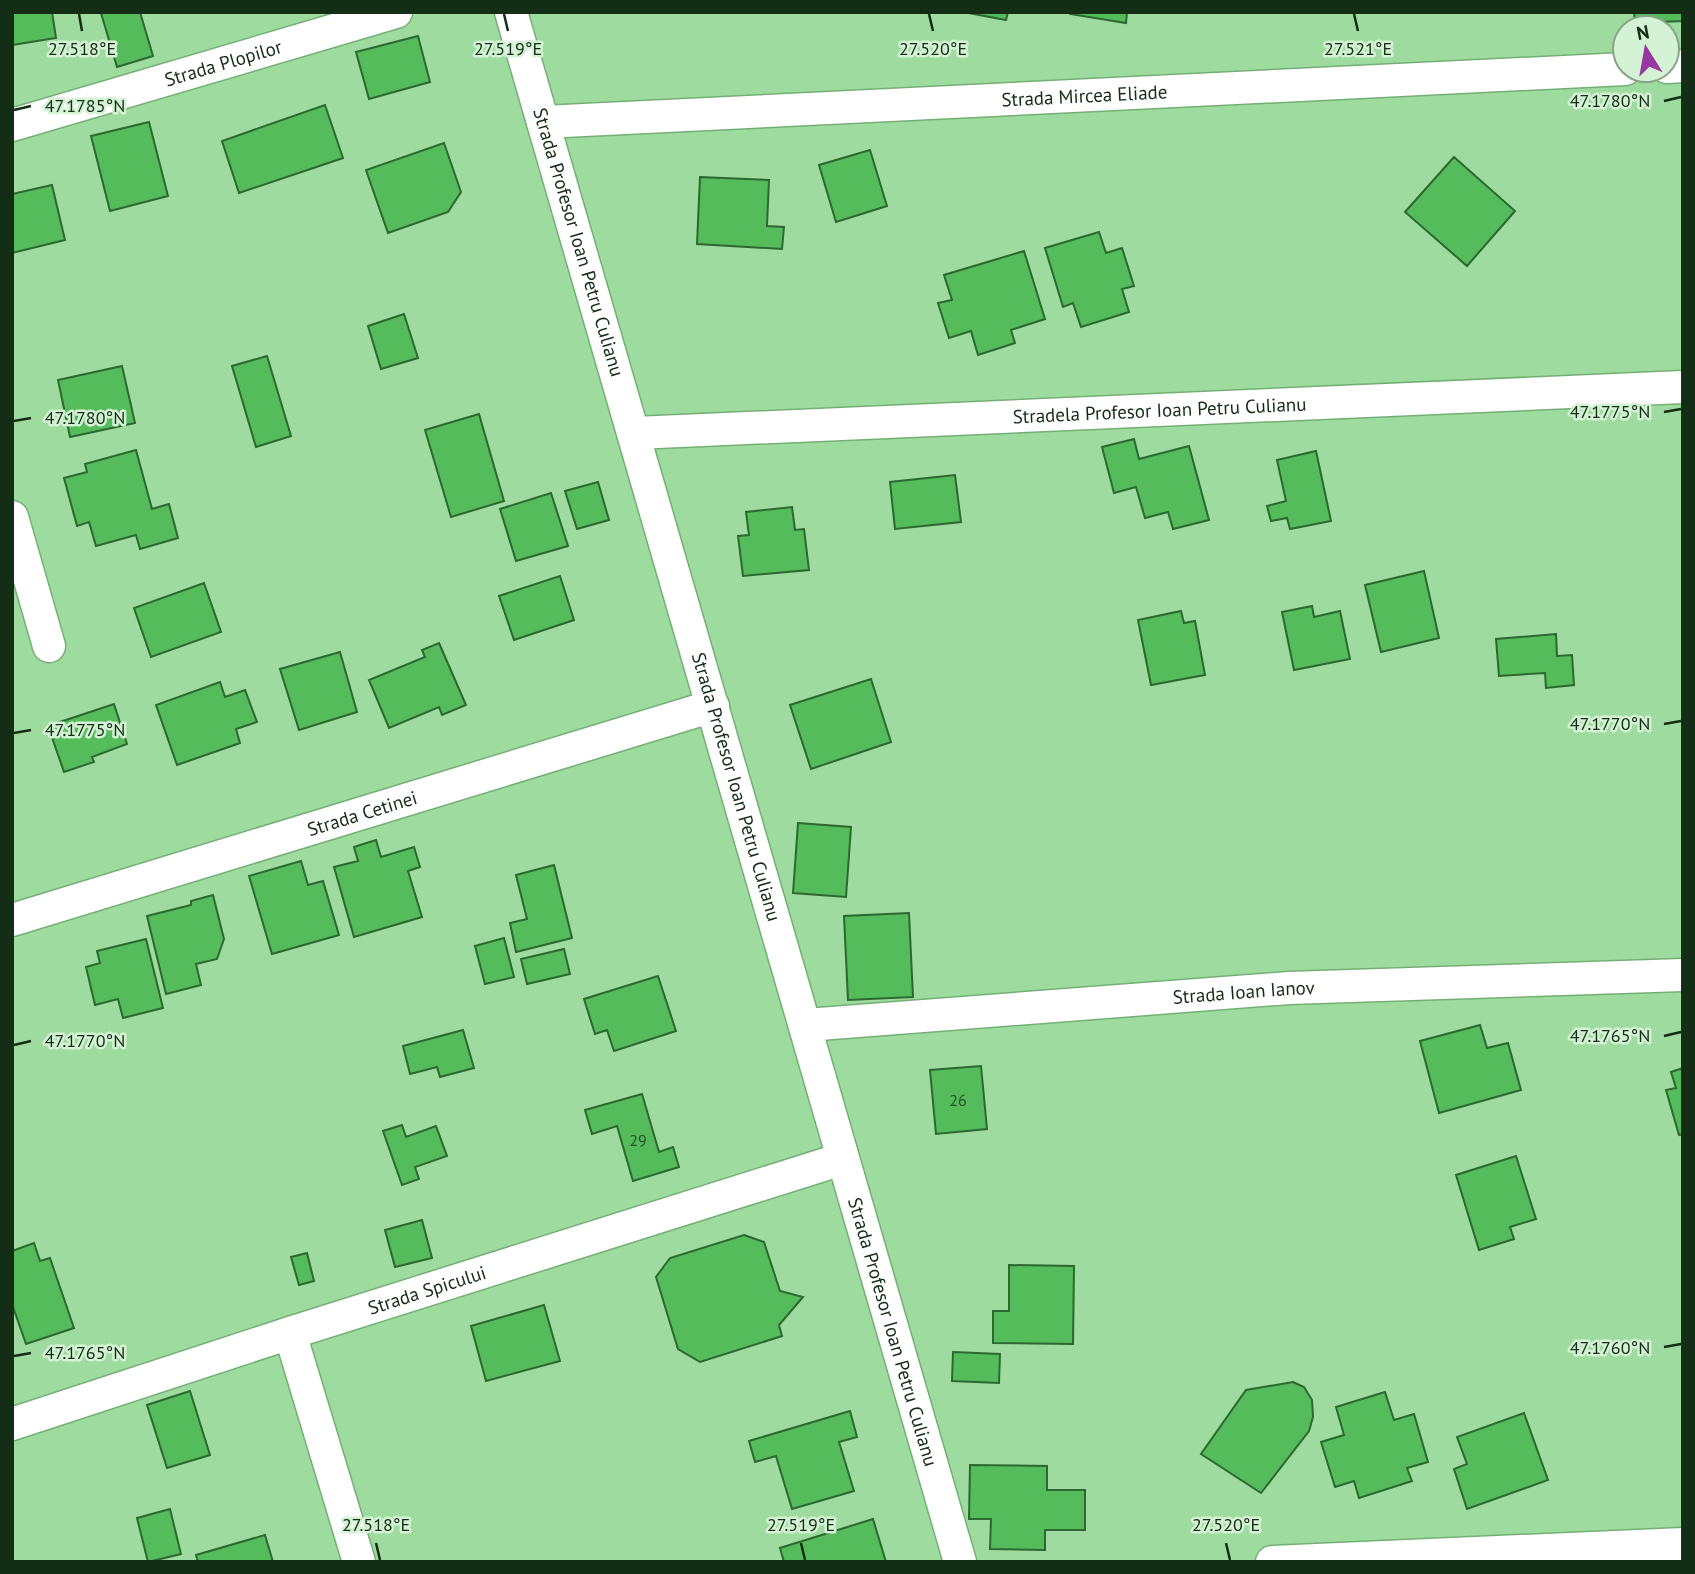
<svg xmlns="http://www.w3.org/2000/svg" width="1695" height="1574" font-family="'PT Sans',sans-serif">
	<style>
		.building { fill: #55bc5b; stroke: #2d6830; stroke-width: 2 }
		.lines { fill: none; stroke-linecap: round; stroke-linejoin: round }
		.minor-casing { stroke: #74b075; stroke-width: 35 }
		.minor { stroke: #fff; stroke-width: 32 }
		.ticks { fill: none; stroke: #142d15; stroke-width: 2.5 }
		.labels { text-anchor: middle; stroke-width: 5; stroke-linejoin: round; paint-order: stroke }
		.number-label { font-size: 16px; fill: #245126 }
		.street-label { font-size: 19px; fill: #142d15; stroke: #d4f3d4 }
		.ticks-label { font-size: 18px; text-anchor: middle; fill: #142d15; stroke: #d4f3d4; stroke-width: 5; stroke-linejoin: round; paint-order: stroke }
	</style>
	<rect width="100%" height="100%" fill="#9ddb9e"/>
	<!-- building -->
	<path class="building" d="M12 12H52L56 38 12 45Z
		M140 12 153 56 117 67 101 13Z
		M963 12H1008L1006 20Z
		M1070 12H1127L1126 23 1070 14Z
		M1634 12H1683V21L1635 23Z
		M418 36 430 82 369 99 356 52Z
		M325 105 343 158 239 193 222 141Z
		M149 122 168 196 110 211 91 136Z
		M444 143 461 192 448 212 388 233 366 170Z
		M870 150 887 206 836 222 819 165Z
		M1454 157 1515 211 1467 266 1405 212Z
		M700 177 769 180 767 226 784 227 782 249 697 244Z
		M52 185 65 240 12 253V194Z
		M1099 232 1106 253 1122 248 1134 286 1122 289 1129 312 1081 327 1073 303 1063 307 1045 248Z
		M1024 251 1045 319 1011 330 1015 343 978 355 971 331 949 338 938 303 952 300 944 275Z
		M404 314 418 358 381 369 368 326Z
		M267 356 291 436 256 447 232 366Z
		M122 366 135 423 70 437 58 380Z
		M479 414 504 501 451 517 425 430Z
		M1134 439 1139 459 1189 446 1209 520 1173 529 1168 512 1145 518 1136 487 1114 493 1102 447Z
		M136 450 152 509 169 504 178 538 140 549 136 535 96 546 89 522 77 526 64 478 87 472 85 464Z
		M1316 451 1331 521 1290 529 1287 518 1271 521 1267 506 1286 501 1277 460Z
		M955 475 961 522 895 529 890 482Z
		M598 482 609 520 577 529 565 491Z
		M551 493 568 546 516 561 500 509Z
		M792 507 795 530 804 529 809 570 743 576 738 536 749 535 746 512Z
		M1424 571 1439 638 1381 652 1365 585Z
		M560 576 574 620 514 640 499 596Z
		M204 583 221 632 151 657 134 608Z
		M1312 606 1314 617 1340 611 1350 659 1294 670 1282 612Z
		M1181 611 1184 623 1195 621 1205 675 1151 685 1138 620Z
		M1556 634 1557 656 1572 655 1574 685 1546 688 1545 673 1499 676 1496 639Z
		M439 643 466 705 442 715 439 707 389 728 369 680 425 657 422 650Z
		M340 652 357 712 299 730 280 669Z
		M871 679 891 742 811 769 790 705Z
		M220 682 225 697 245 690 257 722 236 729 240 743 177 765 156 705Z
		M114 704 127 744 92 757 94 762 64 772 48 726Z
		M798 823 851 827 846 897 793 893Z
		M376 840 381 857 414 847 420 867 408 871 422 917 354 937 334 867 358 861 354 847Z
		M301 861 308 885 323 881 339 935 272 954 249 876Z
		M554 865 572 938 516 952 510 923 527 919 516 875Z
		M213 895 224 939 217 959 196 964 201 985 166 994 147 916 191 905V901Z
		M909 913 913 997 848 1000 844 916Z
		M504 938 514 977 485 984 475 946Z
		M146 939 163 1008 123 1018 118 999 95 1005 86 967 100 963 97 951Z
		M564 949 570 974 527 984 521 959Z
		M658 976 676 1031 614 1051 607 1030 595 1034 584 999Z
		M1480 1025 1487 1048 1508 1043 1521 1090 1439 1113 1420 1041Z
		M463 1030 474 1068 440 1077 437 1067 410 1074 403 1046Z
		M981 1066 987 1129 936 1134 930 1070Z
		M1683 1068V1134L1679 1135 1666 1090 1676 1088 1671 1072Z
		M642 1094 659 1152 673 1147 679 1167 633 1181 617 1126 592 1134 585 1110Z
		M402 1125 406 1137 436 1126 447 1156 415 1167 419 1179 402 1185 383 1131Z
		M1516 1156 1536 1219 1510 1227 1514 1239 1479 1250 1456 1175Z
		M422 1220 432 1258 395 1267 385 1230Z
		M744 1235 764 1242 780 1291 803 1297 779 1325 782 1336 700 1362 678 1349 656 1277 670 1258Z
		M34 1243 40 1261 50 1258 74 1328 26 1344 12 1304V1251Z
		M307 1253 314 1281 299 1285 291 1257Z
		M1009 1265 1074 1266 1073 1344 993 1343V1311H1009Z
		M544 1305 560 1361 486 1381 471 1326Z
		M953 1352 1000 1354 999 1383 952 1381Z
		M1293 1382 1304 1387 1312 1400 1313 1417 1309 1431 1261 1493 1201 1454 1246 1390Z
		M190 1391 210 1455 167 1468 147 1405Z
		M1385 1392 1394 1420 1414 1414 1428 1462 1407 1468 1412 1481 1359 1498 1354 1481 1335 1487 1321 1442 1344 1435 1336 1407Z
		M850 1411 857 1437 839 1442 854 1491 792 1509 776 1456 755 1462 749 1441Z
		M1524 1413 1548 1480 1467 1509 1454 1469 1467 1464 1457 1437Z
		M970 1465 1047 1466V1490H1085V1530H1045V1550L990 1549 991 1519H969Z
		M170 1509 181 1554 148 1562 137 1518Z
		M873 1519 886 1562H784L780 1548Z
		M265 1535 273 1562H198L196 1555Z"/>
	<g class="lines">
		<defs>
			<g id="minor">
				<path id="s1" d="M511 12C665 527 809 1045 960 1562"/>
				<path d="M1667 67 1683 66"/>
				<path id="s2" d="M543 122 1625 69"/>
				<path id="s3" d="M12 125 396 12"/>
				<path id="s4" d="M635 433 1683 387"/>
				<path d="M12 517 49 646"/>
				<path id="s5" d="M12 920 713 706"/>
				<path id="s6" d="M806 1025 1289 988 1683 975"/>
				<path d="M290 1333 359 1562"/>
				<path id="s7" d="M12 1424 290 1333 842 1159"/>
				<path d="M1272 1562 1683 1544"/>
			</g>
		</defs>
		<!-- minor casing -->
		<use href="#minor" class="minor-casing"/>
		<!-- minor -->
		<use href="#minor" class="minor"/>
	</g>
	<!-- ticks -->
	<path class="ticks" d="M79 14 82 31M504 14 508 31M929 14 933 31M1354 14 1358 31M1664 101 1681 97M14 110 31 106M1664 412 1681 409M14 421 31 418M1664 724 1681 721M14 733 31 730M1664 1036 1681 1032M14 1045 31 1041M1664 1347 1681 1344M14 1356 31 1353M376 1543 380 1560M801 1543 805 1560M1226 1543 1230 1560"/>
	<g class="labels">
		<!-- number labels -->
		<g class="number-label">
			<text x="958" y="1106">26</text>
			<text x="638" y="1146">29</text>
		</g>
		<!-- street labels -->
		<g class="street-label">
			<text dy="7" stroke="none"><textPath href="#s3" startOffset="220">Strada Plopilor</textPath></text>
			<text dy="7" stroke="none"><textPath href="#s2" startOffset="542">Strada Mircea Eliade</textPath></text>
			<text dy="7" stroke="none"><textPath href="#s1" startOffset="240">Strada Profesor Ioan Petru Culianu</textPath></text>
			<text dy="7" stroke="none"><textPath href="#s4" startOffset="525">Stradela Profesor Ioan Petru Culianu</textPath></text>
			<text dy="7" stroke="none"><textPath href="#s1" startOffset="807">Strada Profesor Ioan Petru Culianu</textPath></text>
			<text dy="7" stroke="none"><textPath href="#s5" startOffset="366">Strada Cetinei</textPath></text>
			<text dy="7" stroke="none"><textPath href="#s6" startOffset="439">Strada Ioan Ianov</textPath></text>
			<text dy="7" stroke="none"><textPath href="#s7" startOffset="436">Strada Spicului</textPath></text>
			<text dy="7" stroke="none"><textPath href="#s1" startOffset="1374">Strada Profesor Ioan Petru Culianu</textPath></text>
		</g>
	</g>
	<g class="ticks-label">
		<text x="82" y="55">27.518°E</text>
		<text x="508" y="55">27.519°E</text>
		<text x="933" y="55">27.520°E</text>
		<text x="1358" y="55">27.521°E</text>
		<text x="1610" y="107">47.1780°N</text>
		<text x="85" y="112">47.1785°N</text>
		<text x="1610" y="418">47.1775°N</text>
		<text x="85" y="424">47.1780°N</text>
		<text x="1610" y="730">47.1770°N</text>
		<text x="85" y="736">47.1775°N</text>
		<text x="1610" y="1042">47.1765°N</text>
		<text x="85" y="1047">47.1770°N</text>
		<text x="1610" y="1354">47.1760°N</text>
		<text x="85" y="1359">47.1765°N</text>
		<text x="376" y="1531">27.518°E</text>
		<text x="801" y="1531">27.519°E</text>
		<text x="1226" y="1531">27.520°E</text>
	</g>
	<!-- border -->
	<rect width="1695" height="1574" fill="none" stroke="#142d15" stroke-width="28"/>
	<!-- north arrow -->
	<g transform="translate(1646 49) rotate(349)"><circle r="33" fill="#d4f3d4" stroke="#87a488" stroke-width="2"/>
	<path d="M0-5L12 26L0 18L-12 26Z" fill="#97379f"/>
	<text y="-10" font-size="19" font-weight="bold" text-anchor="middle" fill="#142d15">N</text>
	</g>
</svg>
